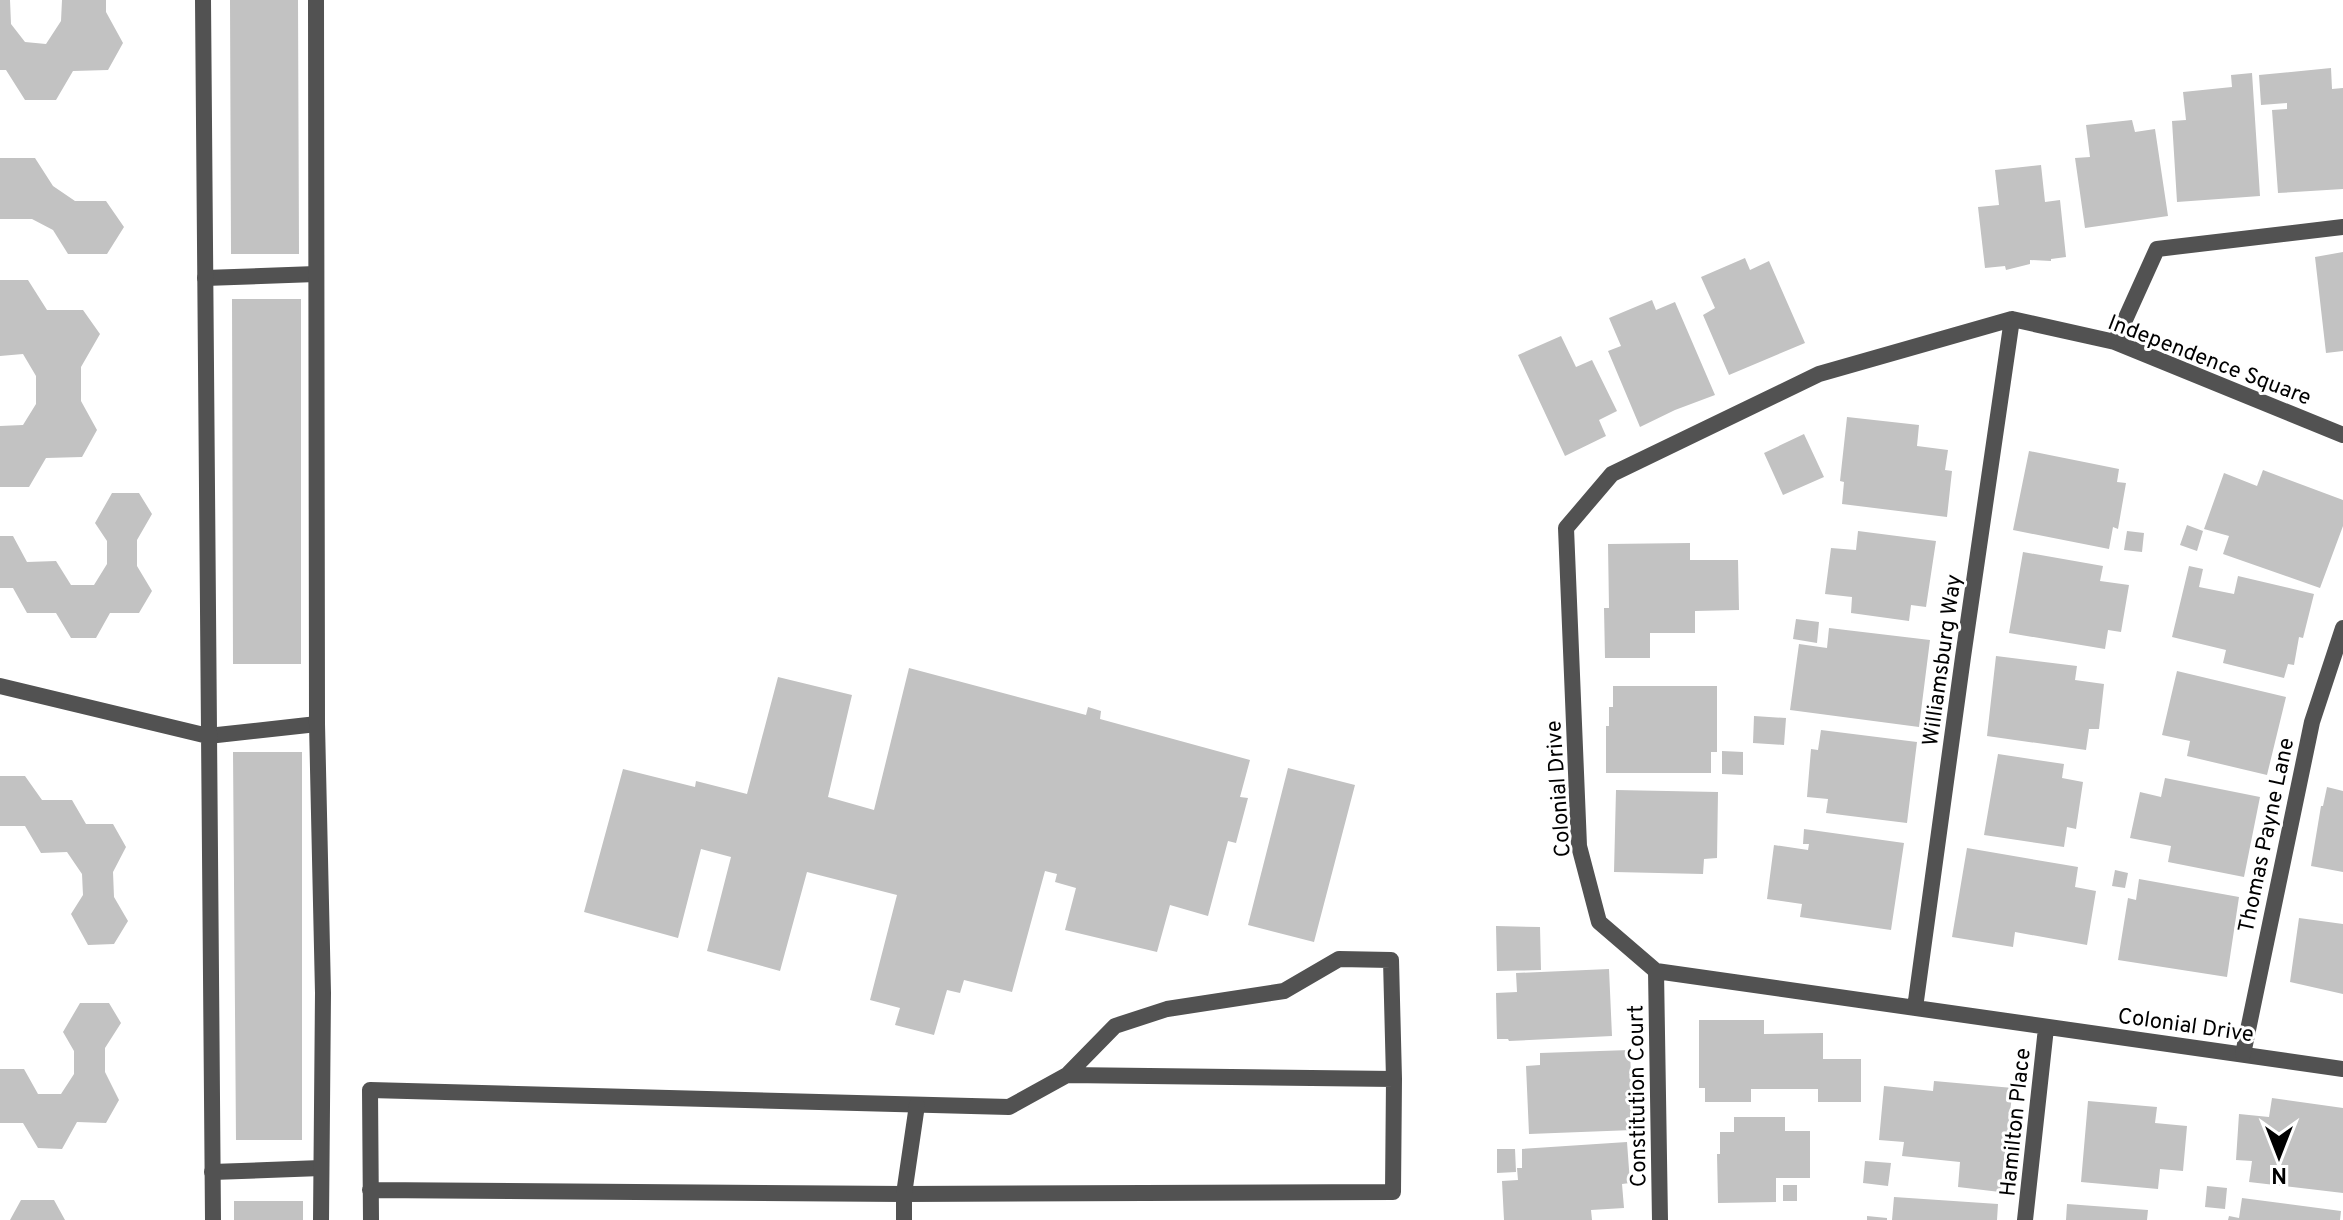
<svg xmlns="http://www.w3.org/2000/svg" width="2343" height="1220" font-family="Overpass,sans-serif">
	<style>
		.building { fill: #c2c2c2 }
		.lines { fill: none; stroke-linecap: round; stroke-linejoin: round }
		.service { stroke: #525252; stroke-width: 16 }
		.minor { stroke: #525252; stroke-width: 16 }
		.labels { text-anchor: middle; stroke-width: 6; stroke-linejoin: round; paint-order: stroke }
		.street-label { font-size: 22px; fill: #000; stroke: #fff }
	</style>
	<rect width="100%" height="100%" fill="#fff"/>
	<!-- building -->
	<path class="building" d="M0 0H10L11 24 25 42 46 44 61 21 62 0H106V12L123 43 108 70 73 71 56 100H25L6 70H0Z
		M230 0H298L299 254H231Z
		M2331 68 2332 89 2343 88V189L2278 193 2272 110 2287 109V103L2261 105 2259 75Z
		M2252 73 2260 196 2177 202 2172 121 2186 120 2183 92 2232 87 2231 75Z
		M2132 120 2135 132 2155 129 2168 216 2085 228 2075 158 2090 157 2086 125Z
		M0 158H35L53 186 75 201H106L124 227 107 254H68L53 230 32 219H0Z
		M2041 165 2045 202 2060 200 2066 257 2051 259V261L2030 260V264L2006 270 2005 266 1985 268 1978 207 1999 205 1995 170Z
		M2343 252V351L2326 353 2315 257Z
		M1745 258 1750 270 1769 261 1805 343 1729 375 1703 315 1715 308 1701 277Z
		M0 280H28L47 310H83L100 334 81 367V401L97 430 82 457 46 458 29 487H0V426L23 425 36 404V376L23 354 0 356Z
		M232 299H301V664H233Z
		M1652 300 1656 310 1675 302 1715 395 1675 410 1640 427 1608 351 1621 346 1609 318Z
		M1561 336 1576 367 1592 360 1617 411 1599 420 1606 436 1565 456 1518 355Z
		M1847 417 1919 425 1917 446 1948 450 1945 470 1952 471 1947 517 1842 504 1844 482 1840 481Z
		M1804 434 1824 477 1783 495 1764 453Z
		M2029 451 2119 469 2117 482 2126 483 2118 529 2113 527 2109 549 2013 530Z
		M2263 470 2343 500V526L2320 588 2223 554 2229 536 2204 529 2224 473 2257 486Z
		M112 493H139L152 514 137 540V566L152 591 139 613H110L96 638H71L56 613H27L13 588H0V536H13L27 562 56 561 71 585H94L107 564V541L95 523Z
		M2187 525 2203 531 2197 551 2180 545Z
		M1858 531 1936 541 1926 607 1911 605 1909 621 1851 613 1852 597 1825 594 1831 548 1856 550Z
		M2127 531 2144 533 2142 552 2124 550Z
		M1690 543V560H1738L1739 610 1695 611V633H1650V658H1605L1604 608H1609L1608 544Z
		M2023 552 2103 566 2100 581 2129 585 2121 632 2108 630 2105 649 2009 633Z
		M2189 566 2203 569 2199 587 2234 594 2238 576 2314 594 2303 638 2299 637 2294 665 2288 664 2284 678 2223 663 2226 650 2172 637Z
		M1796 619 1819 622 1817 643 1793 639Z
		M1829 628 1930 640 1919 727 1790 710 1799 644 1827 648Z
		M1996 656 2077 666 2075 680 2104 684 2099 729H2089L2086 750 1987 736Z
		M909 668 1086 715 1088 707 1101 711 1100 719 1250 760 1240 797 1248 798 1236 843 1228 841 1208 916 1170 905 1157 952 1065 930 1076 888 1055 882 1057 874 1045 871 1012 992 964 980 960 993 947 990 934 1035 895 1025 900 1008 870 1000 897 895 807 872 780 971 707 951 731 857 701 849 678 938 584 912 623 769 695 787 696 781 747 794 778 677 852 695 828 797 874 810Z
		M2177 671 2286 697 2267 775 2187 756 2190 741 2162 735Z
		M1613 686H1717V752H1711V773H1606V726H1609V707H1613Z
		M1754 716 1786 718 1784 745 1753 743Z
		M1821 730 1917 742 1907 823 1826 813 1828 799 1807 797 1811 749 1818 750Z
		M1722 751 1743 752V775L1722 774Z
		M233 752H302V1140H236Z
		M1998 754 2064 764 2062 778 2083 782 2076 829 2067 827 2064 847 1984 835Z
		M1288 768 1355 785 1314 942 1248 925Z
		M0 776H25L42 800H72L86 824H113L126 847 113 872 114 897 128 921 114 944 88 945 71 914 83 895 82 874 67 852 41 853 25 826H0Z
		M2165 778 2260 797 2244 877 2168 862 2171 846 2130 838 2140 792 2161 797Z
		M2327 787 2343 791V872L2311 866 2321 806H2323Z
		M1616 790 1718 792 1717 858 1704 859 1703 874 1614 872Z
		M1804 829 1904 843 1891 930 1800 917 1802 904 1767 899 1774 845 1808 850 1809 844H1803Z
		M1967 848 2078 867 2075 887 2096 891 2087 945 2015 932 2013 947 1952 937Z
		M2115 870 2128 873 2125 888 2112 886Z
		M2139 879 2239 897 2227 977 2118 960 2128 898 2136 900Z
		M2299 918 2343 924V994L2290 982Z
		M1496 926 1540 927 1541 970 1497 971Z
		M1609 969 1612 1036 1509 1041 1508 1039H1497L1496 993 1517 992 1516 973Z
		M80 1003H109L121 1023 105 1048V1072L119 1100 106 1123 77 1122 62 1149 38 1148 23 1123H0V1069H24L38 1094H61L74 1074V1051L63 1032Z
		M1699 1020H1764V1034L1823 1033V1059H1861V1102H1818V1089H1751V1102H1705V1088H1699Z
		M1630 1050 1633 1130 1529 1134 1526 1066 1540 1065V1053Z
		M1934 1081 2013 1088 2000 1192 1958 1187 1960 1162 1902 1156 1904 1142 1879 1140 1884 1086 1933 1091Z
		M2272 1098 2343 1108V1193L2249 1182 2252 1161 2236 1160 2239 1114 2269 1117Z
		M2088 1101 2157 1107 2155 1123 2187 1126 2183 1171 2160 1169 2158 1189 2081 1182Z
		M1734 1117H1785V1131H1810V1178H1776V1202L1718 1203 1717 1154H1720V1132H1734Z
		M1627 1142 1630 1183 1622 1184 1624 1208 1591 1210 1592 1220H1504L1502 1181 1518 1180 1517 1168H1522V1149Z
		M1497 1149H1515L1516 1172 1497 1173Z
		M1865 1161 1891 1163 1888 1186 1863 1183Z
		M1783 1185H1797V1201H1783Z
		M2207 1186 2227 1188 2225 1209 2205 1207Z
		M1894 1197 1998 1204 1997 1220H1892Z
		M2242 1198 2341 1211 2340 1220H2228L2229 1216 2239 1218Z
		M21 1200H54L65 1220H10Z
		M234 1201H303V1220H234Z
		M2067 1204 2148 1210 2147 1220H2066Z
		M1867 1216 1887 1218V1220H1867Z"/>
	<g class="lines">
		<!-- service -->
		<path class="service" d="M205 278 316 274
			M2115 342 2157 249 2343 227
			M2343 435 2115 342 2012 319 1819 374 1612 474 1566 528 1579 846 1599 922 1656 971 2343 1069
			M208 736 317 724
			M1656 971 1660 1220
			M1915 1008 1963 657 2012 319
			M1067 1075 1394 1079
			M212 1172 321 1168
			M370 1190 904 1194 1393 1192 1394 1079 1391 960 1339 959 1284 991 1167 1009 1115 1026 1067 1075 1009 1107 370 1090 371 1220
			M2025 1220 2046 1028"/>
		<!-- minor -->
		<path class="minor" d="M203 0 213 1220
			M316 0 317 724 323 993 321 1220
			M0 686 208 736
			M2243 1054 2312 722 2343 628
			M904 1220V1194L917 1105"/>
	</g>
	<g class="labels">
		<!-- street labels -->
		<g class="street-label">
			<text transform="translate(2210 359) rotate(21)" y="8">Independence Square</text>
			<text transform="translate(1941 660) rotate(-82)" y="8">Williamsburg Way</text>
			<text transform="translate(1557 789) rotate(-94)" y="8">Colonial Drive</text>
			<text transform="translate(2265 835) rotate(-78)" y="8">Thomas Payne Lane</text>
			<text transform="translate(2186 1024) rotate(8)" y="8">Colonial Drive</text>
			<text transform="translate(1636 1096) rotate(-91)" y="8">Constitution Court</text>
			<text transform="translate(2014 1122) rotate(-84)" y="8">Hamilton Place</text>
		</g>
	</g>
	<!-- north arrow -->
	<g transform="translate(2279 1156) rotate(180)" stroke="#ffffff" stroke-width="6" paint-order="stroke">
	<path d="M0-6L14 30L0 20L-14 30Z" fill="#000000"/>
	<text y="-12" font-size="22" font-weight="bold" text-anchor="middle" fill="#000000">N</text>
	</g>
</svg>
